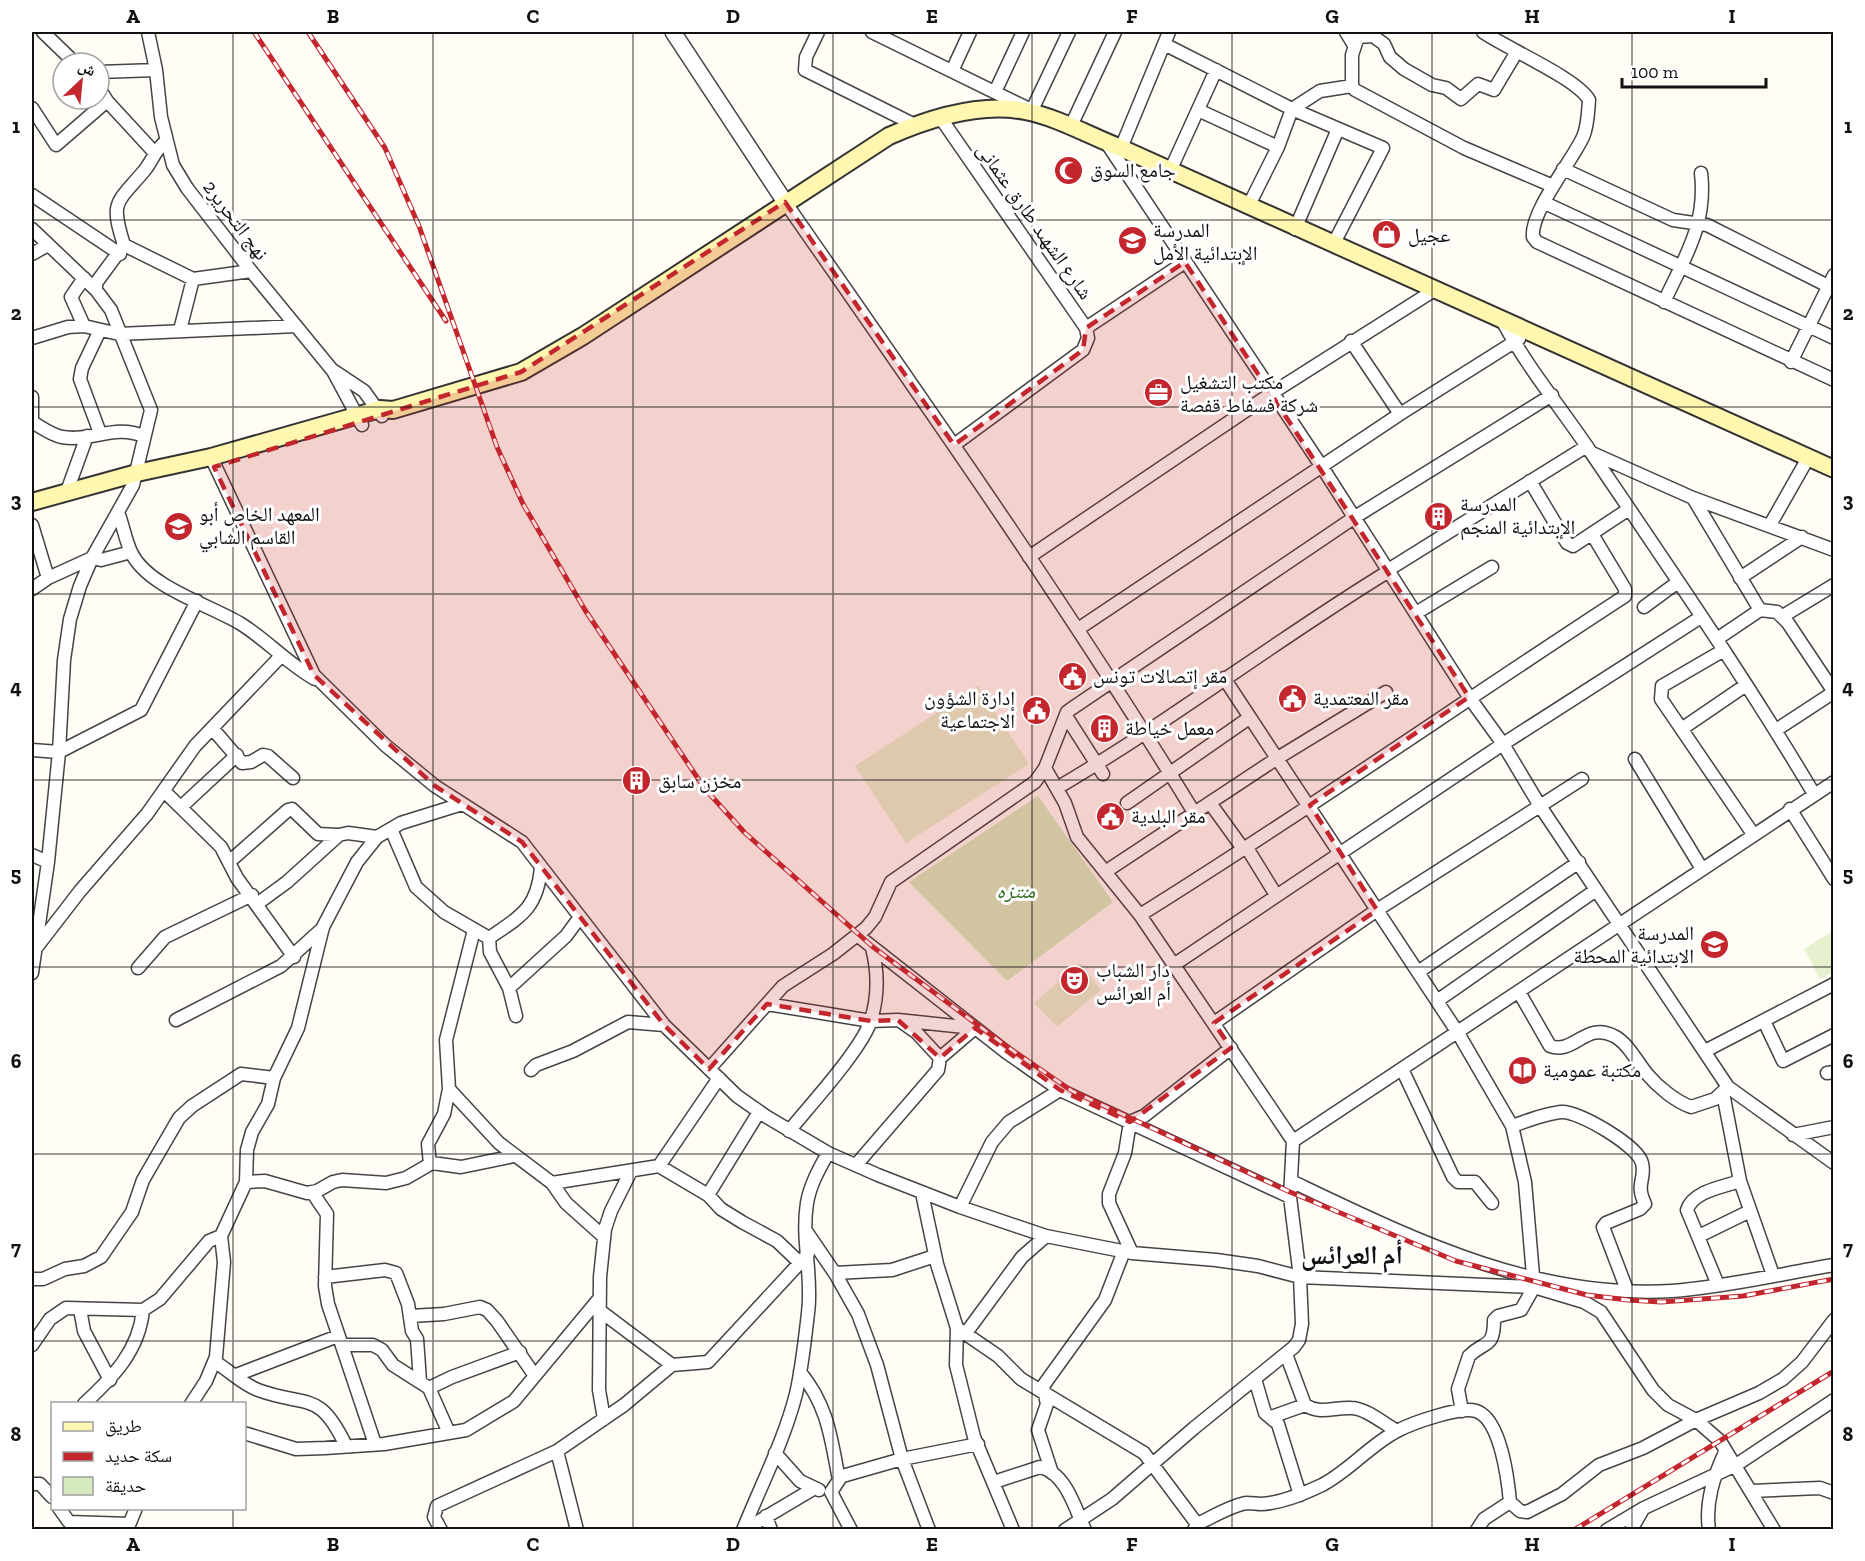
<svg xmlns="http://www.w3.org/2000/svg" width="1865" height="1561" font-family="'Zilla Slab','Noto Naskh Arabic',serif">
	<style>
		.green { fill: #d5ebbd }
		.pitch { fill: #e6f2cf }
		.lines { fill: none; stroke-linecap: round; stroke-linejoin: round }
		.minor-casing { stroke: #444; stroke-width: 15 }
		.tertiary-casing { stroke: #444; stroke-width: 18 }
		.secondary-casing { stroke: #333; stroke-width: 20 }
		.minor { stroke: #fff; stroke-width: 12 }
		.tertiary { stroke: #fff; stroke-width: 15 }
		.secondary { stroke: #fff6b0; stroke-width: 16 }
		.rail-casing { stroke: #c4262e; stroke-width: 5 }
		.rail { stroke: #fff; stroke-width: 3; stroke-dasharray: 9; stroke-linecap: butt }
		.marked { fill: #c4262e; fill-opacity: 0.2; stroke: #c4262e; stroke-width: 4.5; stroke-dasharray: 12 8; stroke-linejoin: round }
		.grid { fill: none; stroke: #111; stroke-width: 1.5; stroke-opacity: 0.55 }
		.labels { text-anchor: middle; stroke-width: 6; stroke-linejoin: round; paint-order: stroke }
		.poi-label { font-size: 20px; fill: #111; stroke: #fff; text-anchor: start }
		.street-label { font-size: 20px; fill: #111; stroke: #fff }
		.park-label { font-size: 20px; font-style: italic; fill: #2f6b1f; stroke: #fff }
		.district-label { font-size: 26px; font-weight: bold; fill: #111; stroke: #fff }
		.neatline { fill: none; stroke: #111; stroke-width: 2 }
		.grid-label { font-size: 20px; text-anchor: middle; font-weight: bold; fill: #111 }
	</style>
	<rect width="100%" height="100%" fill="#fffdf5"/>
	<!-- green -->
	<path class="green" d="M1038 796 1113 902 1007 981 909 882Z"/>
	<!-- pitch -->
	<path class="pitch" d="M978 686 1029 764 906 843 855 766Z
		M1833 931V972L1820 979 1804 949Z
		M1080 963 1101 990 1057 1027 1034 1003Z"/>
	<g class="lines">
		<defs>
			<path id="minor" d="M43 32 75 63
				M148 32 156 70 161 117 173 165 187 188 251 271 333 371 362 425
				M818 32 806 57 805 70 915 125
				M872 32 1027 108
				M1346 32 1354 45
				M1483 32C1506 48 1578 79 1589 100 1588 112 1588 126 1583 137 1572 161 1530 212 1533 237L1537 242 1834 380
				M1164 44 1292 109 1383 148 1333 245
				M1516 53 1494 90 1478 84 1461 99 1446 88 1432 85 1404 69 1390 57 1384 44 1373 36 1358 37 1352 55V86L1355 90 1464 148 1553 186
				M952 71 970 32
				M99 72 156 70
				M99 88 107 101 154 152
				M995 92 1023 32
				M32 108 56 145 107 101
				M1032 110 1069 32
				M1198 110 1278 147
				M940 117 1086 328 1088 338 1083 350 954 445
				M1070 128 1115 32
				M1106 142 1322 467 1469 697 1503 744 1540 806 1728 1087 1834 1163
				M1121 148 1169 32
				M1563 169 1673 220 1707 225 1834 289
				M1170 171 1216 70
				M32 195 120 254
				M785 202C925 403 1067 605 1195 814
				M1545 203 1834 338
				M1248 207 1278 147 1292 109 1320 91 1352 86
				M32 229 96 290
				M1295 229 1338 129
				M124 245C110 201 116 204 144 171 153 160 154 151 166 141
				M32 254 48 245
				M84 278 71 297 84 326
				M1664 302C1685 257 1707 224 1701 173
				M1503 322C1528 369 1563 410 1592 454 1668 566 1745 678 1814 794
				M1086 328 1185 262
				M180 330 193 279
				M32 338 68 327 84 326 119 334 296 326
				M1351 341 1400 414
				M1791 362 1834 275
				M334 371 364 391 382 416
				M32 397V422C41 427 51 435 62 437 91 442 115 424 143 436
				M100 433 80 379 82 368 100 330
				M1592 453 1693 498 1760 610
				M211 457 314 675 385 745 435 786 522 842 664 1025 737 1096 767 1117 828 1153 878 1175 960 1207 1046 1236 1132 1253 1216 1260 1258 1266 1300 1277 1534 1287 1584 1302 1601 1312 1653 1390 1668 1405 1696 1420 1720 1441 1774 1530
				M1530 481 1567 543 1573 546 1629 509
				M66 494 87 436
				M1693 498 1834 550
				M118 512C123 525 125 539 131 552 147 587 210 605 241 624 267 640 288 664 315 679
				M32 525 48 578
				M1770 525 1808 458
				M1029 557 1272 393 1433 291
				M1388 570 1587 446
				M1740 578 1802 537
				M32 589 48 578 92 558 101 560 131 552
				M1644 607 1678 582
				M1416 613 1492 567
				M1783 616 1834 585
				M1078 629 1400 414 1519 339
				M1717 639 1760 610 1777 612 1788 623 1834 692 1776 730
				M1724 650 1662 686 1661 699 1753 834
				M1224 678 1458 1033 1512 1126 1525 1182 1534 1287 1521 1310 1498 1316 1494 1320C1494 1349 1485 1340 1469 1356L1458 1389 1462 1411
				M1066 716 1103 774
				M212 728 242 763 251 762 263 755 268 756 293 778
				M1683 728 1746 685
				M32 750 59 752 141 710 197 601
				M1635 759 1702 869
				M1045 768 1065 803 1077 837 1140 915 1293 1141 1290 1197 1300 1277 1302 1324 1299 1340 1294 1347 1194 1428 1112 1499 1065 1530
				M1057 788C1171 721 1276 640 1389 571
				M164 791 221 847 237 878 294 957
				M1127 803 1249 718
				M1210 803 1244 850
				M181 807 237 755
				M1790 809 1834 879
				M391 829 416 887 444 912 489 938
				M1247 848 1276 895
				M32 855 48 862
				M229 862 288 810 292 809 318 834 338 835
				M1105 872 1276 759 1386 692
				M257 904 287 882 339 835 348 833 377 837
				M1140 915C1304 813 1462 702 1625 596V589L1592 534
				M474 930 446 1040 449 1089 499 1143 552 1183 566 1203 604 1237
				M857 935 1006 1052 1060 1090 1290 1197
				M489 938C521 916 537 909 541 868
				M489 938 490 952 509 988 516 1016
				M36 948 80 891 147 814 195 746 281 656
				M1175 964 1503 744 1701 617
				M138 968 165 937 252 895
				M1418 972 1579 862
				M32 973 48 862 59 752 64 660 70 619 80 586 92 558 133 485 151 410 111 310 96 290V283L124 245 193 279 251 271
				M509 988 566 936 580 917
				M1519 992 1550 1046C1574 1055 1586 1021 1614 1036 1628 1043 1637 1062 1647 1074 1658 1087 1675 1101 1691 1107L1715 1099 1728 1087
				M1437 1001 1596 890
				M767 1004 871 1021 898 1020 974 1028
				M176 1020 281 966 323 928
				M1764 1021 1783 1061 1834 1035
				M1214 1023 1377 910 1582 779
				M1705 1051 1834 984
				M940 1058 975 1028
				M709 1069 783 986 833 954 866 928 875 917 891 882 1035 782 1045 768 1067 712 1071 709 1355 517 1552 395
				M1402 1069 1453 1177 1458 1182H1475L1492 1203
				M531 1070 536 1065 573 1051 628 1022 664 1025
				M1827 1073 1834 1072
				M1723 1093 1740 1181 1773 1275
				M1512 1126C1527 1121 1546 1113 1562 1112 1579 1111 1638 1146 1642 1163 1646 1180 1635 1183 1645 1204L1640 1209 1606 1223 1603 1227 1627 1290
				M789 1131C810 1105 862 1049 871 1020 878 997 878 971 872 948
				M1793 1135 1834 1127
				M1293 1141 1834 782
				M430 1164 428 1144 444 1114 449 1089
				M856 1165 938 1070 940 1058 916 1032 899 1020
				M659 1166 719 1078
				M1291 1181C1413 1239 1532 1299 1672 1291 1725 1287 1780 1274 1834 1265
				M246 1182 265 1181 307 1193 317 1191 333 1182 342 1180 386 1183 406 1178 432 1163 461 1167 514 1156
				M552 1183 659 1166 708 1195 721 1209 742 1222 777 1241 800 1263
				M312 1192 327 1214 325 1286 328 1304 375 1444
				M922 1193 937 1264 957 1328 956 1365 974 1437 1013 1530
				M708 1195 759 1112
				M960 1207 992 1142 1009 1122 1060 1090
				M806 1231 836 1275 858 1314 877 1365 902 1459 929 1530
				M1699 1239 1687 1210C1693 1191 1723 1187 1740 1181
				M1132 1253 1109 1203V1194L1125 1153 1130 1122 1144 1116 1231 1048
				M835 1273 892 1270 935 1256
				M325 1277 385 1270 396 1273 408 1304 412 1331 417 1339 420 1381
				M32 1279H43L65 1269 84 1266 101 1257 132 1212 143 1180 179 1118 192 1106 241 1074 274 1078
				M1718 1285 1699 1239 1701 1235 1750 1211
				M80 1309 84 1331 110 1380
				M599 1310 672 1365
				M411 1316 444 1314 480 1307 487 1310 497 1321 535 1376
				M957 1328 998 1356 1021 1379 1144 1453 1197 1524 1194 1530
				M966 1333 1022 1257 1046 1236
				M32 1345 50 1319 66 1308 143 1310 160 1299 209 1241 221 1236
				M342 1345H373L382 1350 393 1365 429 1388 449 1433
				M1286 1354 1305 1405C1321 1415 1334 1407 1351 1408 1366 1408 1384 1424 1397 1431
				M215 1362C229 1370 242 1384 258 1390 307 1408 319 1389 346 1446
				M800 1372C828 1406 831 1438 839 1480L831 1492 851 1530
				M236 1375 338 1336
				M1255 1379 1265 1413 1278 1424 1300 1495
				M429 1388 452 1377 520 1352
				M84 1404C113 1377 139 1351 143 1310
				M191 1404 206 1381 216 1357 224 1262 221 1236 246 1182 247 1150 252 1132 268 1104 274 1078 298 1028 323 927 357 862 377 837 401 823 462 804
				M1271 1417 1305 1405
				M604 1419 599 1390 600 1277 605 1229 611 1211 630 1173
				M244 1433 296 1449 325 1448 384 1444 466 1430 514 1401 598 1300
				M557 1451 577 1530
				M775 1453 800 1481 819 1490
				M1052 1473 1038 1430 1047 1404 1043 1386 1105 1300 1124 1251
				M839 1477 902 1459 978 1444
				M994 1482 1040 1467C1066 1473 1075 1508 1085 1530
				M32 1484H40L52 1497
				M1752 1491 1820 1488 1834 1493
				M59 1508 69 1522 129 1524
				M766 1516 771 1530
				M1197 1524C1211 1518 1231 1505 1247 1503 1252 1503 1257 1504 1261 1504 1282 1503 1303 1494 1322 1485 1349 1471 1370 1445 1397 1431 1412 1423 1460 1406 1476 1411 1501 1419 1508 1481 1510 1502
				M127 1530 136 1508
				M441 1530 434 1517 437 1506 557 1451 624 1405 672 1365 708 1362 808 1254
				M743 1530C761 1485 784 1441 796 1394 802 1368 805 1339 808 1313 813 1276 801 1240 807 1203 810 1185 819 1169 828 1153
				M744 1530 813 1489
				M1477 1530 1484 1519 1510 1502 1520 1511 1527 1512 1562 1494 1599 1465 1643 1448 1696 1420 1759 1393 1783 1379 1802 1362 1834 1320
				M1607 1530 1644 1508 1736 1465 1834 1400
				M1631 1530 1643 1509
				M1709 1530C1705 1502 1714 1476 1725 1452"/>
			<path id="tertiary" d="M673 32 785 202"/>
			<path id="secondary" d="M32 502 137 473 211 457 380 409 393 410 521 372 583 336 889 136C930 118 980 102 1025 111 1057 117 1090 136 1121 148L1834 469"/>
		</defs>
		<!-- minor casing -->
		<use href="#minor" class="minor-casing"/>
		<!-- tertiary casing -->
		<use href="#tertiary" class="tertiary-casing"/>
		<!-- secondary casing -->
		<use href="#secondary" class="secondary-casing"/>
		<!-- minor -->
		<use href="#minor" class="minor"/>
		<!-- tertiary -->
		<use href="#tertiary" class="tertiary"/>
		<!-- secondary -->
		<use href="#secondary" class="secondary"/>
		<defs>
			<path id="rail" d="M254 32 446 321
				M308 32 385 148 419 226 497 447 523 504 585 610 705 789 745 833 873 947 1006 1046 1072 1091 1290 1192 1456 1261 1587 1295 1628 1300 1661 1302 1743 1296 1834 1279
				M1574 1530 1834 1371"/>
		</defs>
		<!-- rail casing -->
		<use href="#rail" class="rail-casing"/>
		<!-- rail -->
		<use href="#rail" class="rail"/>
	</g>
	<!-- marked area -->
	<path class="marked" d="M785 202 954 445 1083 350 1086 328 1185 262 1469 697 1310 805 1377 910 1214 1023 1231 1048 1130 1122 1060 1090 975 1028 940 1058 898 1020 871 1021 767 1004 709 1069 664 1025 522 842 435 786 314 675 214 467 521 372Z"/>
	<!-- grid -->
	<path class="grid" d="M233 32V1404M433 32V1530M633 32V1530M833 32V1530M1032 32V1530M1232 32V1530M1432 32V1530M1632 32V1530M32 220H1834M32 407H1834M32 594H1834M32 780H1834M32 967H1834M32 1154H1834M32 1341H1834M233 1508V1530"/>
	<!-- icons -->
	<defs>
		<symbol id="mosque-disc" viewBox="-11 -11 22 22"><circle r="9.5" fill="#c4262e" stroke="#fff"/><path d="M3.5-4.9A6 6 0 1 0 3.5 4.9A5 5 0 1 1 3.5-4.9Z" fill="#fff"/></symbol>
		<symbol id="shop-disc" viewBox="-11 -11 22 22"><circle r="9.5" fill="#c4262e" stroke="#fff"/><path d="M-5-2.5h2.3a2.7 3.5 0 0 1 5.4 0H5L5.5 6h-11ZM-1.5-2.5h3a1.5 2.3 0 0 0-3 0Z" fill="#fff"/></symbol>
		<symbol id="school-disc" viewBox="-11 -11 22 22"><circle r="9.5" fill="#c4262e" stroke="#fff"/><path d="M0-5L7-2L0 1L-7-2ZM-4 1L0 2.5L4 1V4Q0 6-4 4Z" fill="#fff"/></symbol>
		<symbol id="office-disc" viewBox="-11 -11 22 22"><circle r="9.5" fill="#c4262e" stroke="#fff"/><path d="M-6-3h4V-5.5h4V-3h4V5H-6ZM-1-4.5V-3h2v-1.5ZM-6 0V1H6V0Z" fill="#fff"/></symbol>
		<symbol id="building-disc" viewBox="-11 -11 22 22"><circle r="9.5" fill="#c4262e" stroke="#fff"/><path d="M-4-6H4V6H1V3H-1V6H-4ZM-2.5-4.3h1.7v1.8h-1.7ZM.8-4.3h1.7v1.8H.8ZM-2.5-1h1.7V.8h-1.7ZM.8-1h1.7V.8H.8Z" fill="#fff"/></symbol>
		<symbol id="civic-disc" viewBox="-11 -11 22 22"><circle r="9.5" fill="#c4262e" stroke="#fff"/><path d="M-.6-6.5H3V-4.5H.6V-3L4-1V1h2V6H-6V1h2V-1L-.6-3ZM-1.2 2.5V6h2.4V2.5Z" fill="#fff"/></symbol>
		<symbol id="theatre-disc" viewBox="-11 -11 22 22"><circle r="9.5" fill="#c4262e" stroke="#fff"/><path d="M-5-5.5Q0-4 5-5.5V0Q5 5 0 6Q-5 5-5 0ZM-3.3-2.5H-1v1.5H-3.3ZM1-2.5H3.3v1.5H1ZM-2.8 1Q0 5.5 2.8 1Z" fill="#fff"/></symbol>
		<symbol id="library-disc" viewBox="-11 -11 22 22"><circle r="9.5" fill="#c4262e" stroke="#fff"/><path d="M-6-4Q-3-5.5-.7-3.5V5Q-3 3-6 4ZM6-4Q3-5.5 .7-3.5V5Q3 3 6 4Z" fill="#fff"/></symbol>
	</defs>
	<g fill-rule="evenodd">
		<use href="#mosque-disc" x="1052" y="154" width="33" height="33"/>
		<use href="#shop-disc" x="1370" y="218" width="33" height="33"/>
		<use href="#school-disc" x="1116" y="224" width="33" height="33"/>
		<use href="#office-disc" x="1142" y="376" width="33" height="33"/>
		<use href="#building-disc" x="1422" y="500" width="33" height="33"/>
		<use href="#school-disc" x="162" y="510" width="33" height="33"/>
		<use href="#civic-disc" x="1056" y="660" width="33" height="33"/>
		<use href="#civic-disc" x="1276" y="682" width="33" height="33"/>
		<use href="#civic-disc" x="1020" y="694" width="33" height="33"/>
		<use href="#building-disc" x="1088" y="712" width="33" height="33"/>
		<use href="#building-disc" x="620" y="764" width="33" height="33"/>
		<use href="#civic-disc" x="1094" y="800" width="33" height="33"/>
		<use href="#school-disc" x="1698" y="928" width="33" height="33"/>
		<use href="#theatre-disc" x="1058" y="964" width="33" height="33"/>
		<use href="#library-disc" x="1506" y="1054" width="33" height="33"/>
	</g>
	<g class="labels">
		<!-- poi labels -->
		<g class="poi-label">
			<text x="1090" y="177">جامع السوق</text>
			<text x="1153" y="237">المدرسة<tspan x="1153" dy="23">الإبتدائية الأمل</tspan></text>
			<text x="1408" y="242">عجيل</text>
			<text x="1180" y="389">مكتب التشغيل<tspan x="1180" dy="23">شركة فسفاط قفصة</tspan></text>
			<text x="1460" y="511">المدرسة<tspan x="1460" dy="23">الإبتدائية المنجم</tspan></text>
			<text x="199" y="521">المعهد الخاص أبو<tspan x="199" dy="23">القاسم الشابي</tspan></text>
			<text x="1093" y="683">مقر إتصالات تونس</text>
			<text x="1015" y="705" text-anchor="end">إدارة الشؤون<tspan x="1015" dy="23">الاجتماعية</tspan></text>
			<text x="1313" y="705">مقر المعتمدية</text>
			<text x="1125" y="735">معمل خياطة</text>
			<text x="658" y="788">مخزن سابق</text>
			<text x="1131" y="823">مقر البلدية</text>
			<text x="1694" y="940" text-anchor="end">المدرسة<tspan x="1694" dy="23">الابتدائية المحطة</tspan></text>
			<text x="1096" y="977">دار الشباب<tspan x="1096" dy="23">أم العرائس</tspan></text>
			<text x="1543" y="1077">مكتبة عمومية</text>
		</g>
		<!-- street labels -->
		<g class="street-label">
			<text transform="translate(236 220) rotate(53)" y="7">نهج التحرير2</text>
			<text transform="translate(1035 221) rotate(55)" y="7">شارع الشهىد طارق عثمانى</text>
		</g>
		<!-- park labels -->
		<g class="park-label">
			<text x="1016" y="898">منتزه</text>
		</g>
		<!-- district labels -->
		<g class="district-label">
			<text x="1352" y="1264">أم العرائس</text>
		</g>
	</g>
	<!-- border -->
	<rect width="1865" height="1561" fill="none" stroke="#ffffff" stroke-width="66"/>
	<!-- legend -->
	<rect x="51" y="1402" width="195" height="108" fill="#ffffff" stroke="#a0a0a0" stroke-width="1.5"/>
	<rect x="63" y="1422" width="30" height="9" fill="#fff6b0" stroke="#a0a0a0" stroke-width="1.5"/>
	<text x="105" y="1432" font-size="18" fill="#111111">طريق</text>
	<rect x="63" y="1452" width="30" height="9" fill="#c4262e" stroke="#a0a0a0" stroke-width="1.5"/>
	<text x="105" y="1462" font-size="18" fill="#111111">سكة حديد</text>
	<rect x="63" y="1477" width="30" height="18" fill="#d5ebbd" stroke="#a0a0a0" stroke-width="1.5"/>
	<text x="105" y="1492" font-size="18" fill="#111111">حديقة</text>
	<!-- north arrow -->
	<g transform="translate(81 81) rotate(26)"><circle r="28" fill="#ffffff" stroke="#a0a0a0" stroke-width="1.5"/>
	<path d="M0-4.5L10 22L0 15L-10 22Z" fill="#c4262e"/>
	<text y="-9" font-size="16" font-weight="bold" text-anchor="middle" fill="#111111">ش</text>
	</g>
	<!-- scale -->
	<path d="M1622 78v9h144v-9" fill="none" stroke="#111111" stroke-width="3"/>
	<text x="1631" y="78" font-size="18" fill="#111111" stroke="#ffffff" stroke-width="4.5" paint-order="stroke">100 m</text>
	<rect x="33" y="33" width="1799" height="1495" class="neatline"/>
	<g class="grid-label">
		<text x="133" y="23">A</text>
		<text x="333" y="23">B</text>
		<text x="533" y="23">C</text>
		<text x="733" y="23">D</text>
		<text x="932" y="23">E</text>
		<text x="1132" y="23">F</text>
		<text x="1332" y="23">G</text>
		<text x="1532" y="23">H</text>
		<text x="1732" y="23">I</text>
		<text x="16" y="133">1</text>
		<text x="1848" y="133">1</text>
		<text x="16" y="320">2</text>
		<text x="1848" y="320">2</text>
		<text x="16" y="507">3</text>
		<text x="1848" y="507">3</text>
		<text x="16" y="694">4</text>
		<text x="1848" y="694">4</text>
		<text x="16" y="881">5</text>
		<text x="1848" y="881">5</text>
		<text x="16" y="1068">6</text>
		<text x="1848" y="1068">6</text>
		<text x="16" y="1255">7</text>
		<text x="1848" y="1255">7</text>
		<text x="16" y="1441">8</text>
		<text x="1848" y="1441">8</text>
		<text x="133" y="1551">A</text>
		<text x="333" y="1551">B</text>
		<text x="533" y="1551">C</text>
		<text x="733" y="1551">D</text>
		<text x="932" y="1551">E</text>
		<text x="1132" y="1551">F</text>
		<text x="1332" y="1551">G</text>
		<text x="1532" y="1551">H</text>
		<text x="1732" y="1551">I</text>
	</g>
</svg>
